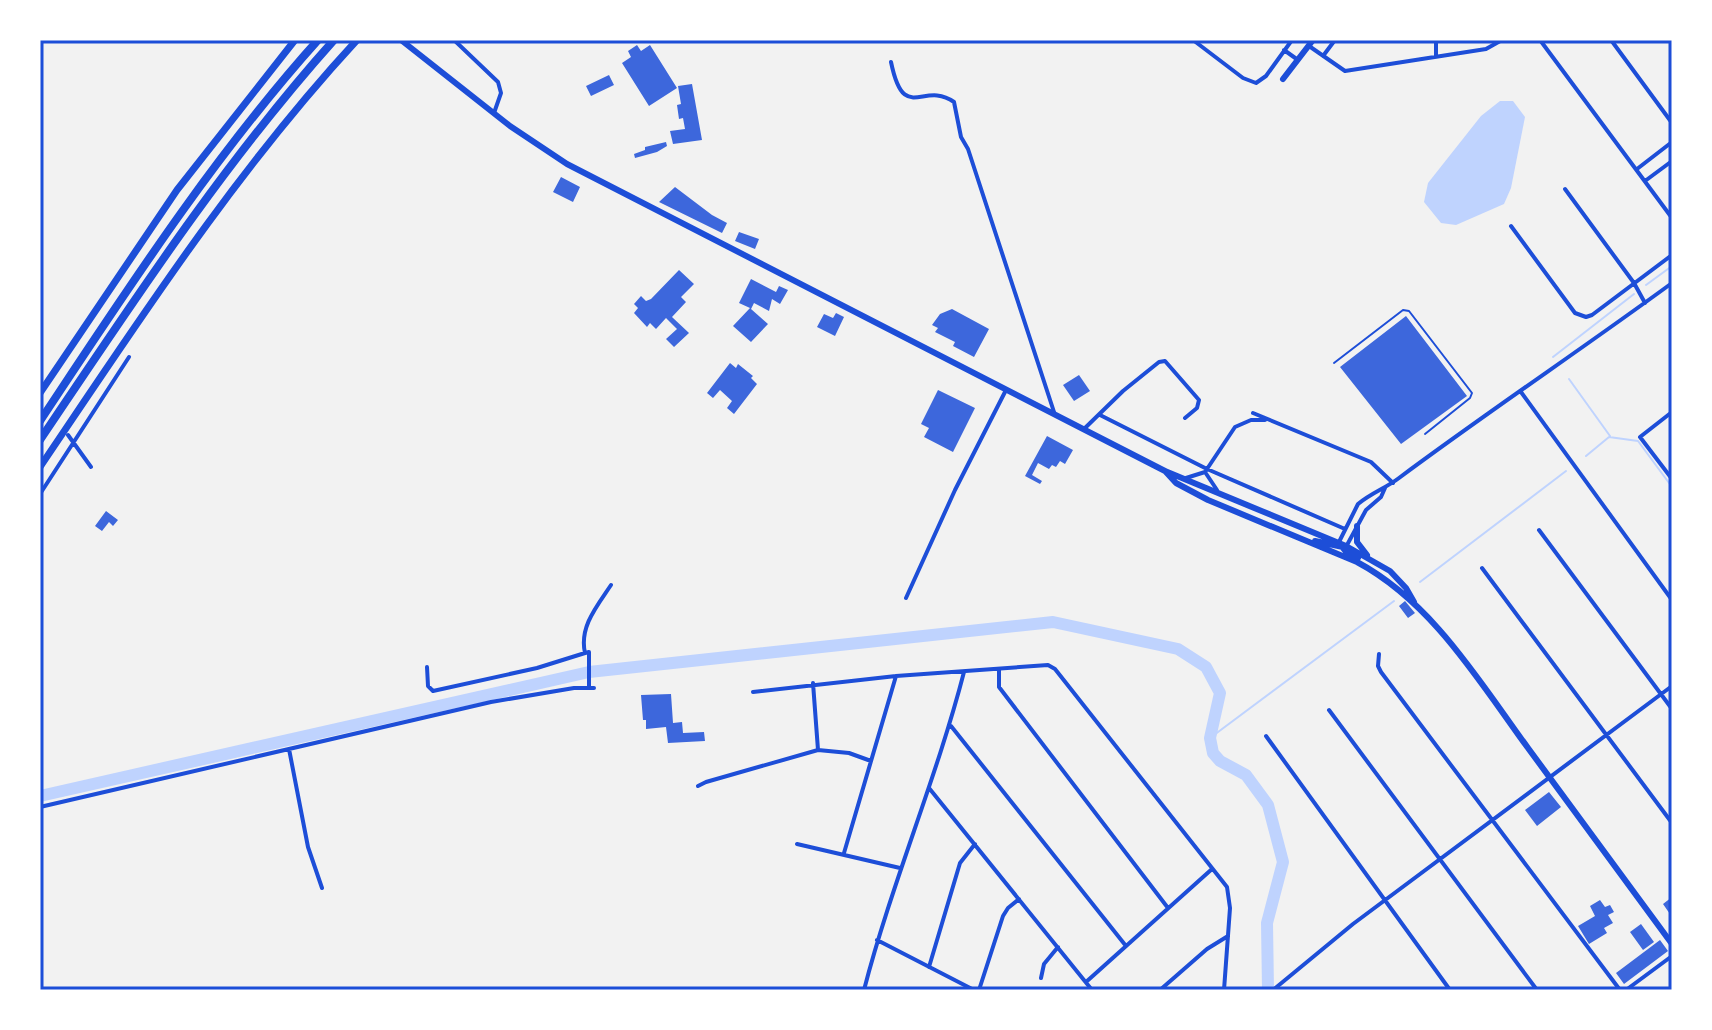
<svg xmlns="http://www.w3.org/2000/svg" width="1712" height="1030" font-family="'PT Sans',sans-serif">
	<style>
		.water { fill: #bfd3fe }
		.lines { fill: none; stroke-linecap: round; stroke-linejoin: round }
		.stream { stroke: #bfd3fe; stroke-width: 2 }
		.river { stroke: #bfd3fe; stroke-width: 12 }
		.building { fill: #3d67dc }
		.service { stroke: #1d4ed8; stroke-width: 2 }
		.minor { stroke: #1d4ed8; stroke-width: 4 }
		.tertiary { stroke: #1d4ed8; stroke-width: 6 }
		.secondary { stroke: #1d4ed8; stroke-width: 6 }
		.primary { stroke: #1d4ed8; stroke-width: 7 }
		.motorway { stroke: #1d4ed8; stroke-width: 8 }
		.neatline { fill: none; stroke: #1d4ed8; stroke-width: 3 }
	</style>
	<rect width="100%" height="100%" fill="#f2f2f2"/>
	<!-- water -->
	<path class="water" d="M1500 101H1513L1525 117 1511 188 1504 204 1456 225 1441 223 1424 202 1428 183 1481 116Z"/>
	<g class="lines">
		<!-- stream -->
		<path class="stream" d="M1646 285 1672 266
			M1553 357 1634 294
			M1569 379 1610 436
			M1586 456 1609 437 1638 441 1672 487
			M1420 582 1566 471
			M1210 738 1394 601"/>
		<!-- river -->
		<path class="river" d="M40 796 589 672 1053 622 1178 649 1206 667 1220 693 1210 738 1213 753 1220 761 1246 775 1268 805 1283 862 1267 923 1268 990"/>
	</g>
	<!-- building -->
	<path class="building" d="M637 45 641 51 650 45 677 88 649 106 622 63 631 57 628 51Z
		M609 75 614 85 591 96 586 86Z
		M692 84 702 140 673 144 670 131 685 129 683 118 679 119 677 105 681 104 678 86Z
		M666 142 667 146 657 152 635 158 634 154 645 150V147Z
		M561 177 580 187 573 202 553 192Z
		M675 187 712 215 727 223 722 233 659 202Z
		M739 232 759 239 755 249 735 241Z
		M679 270 694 284 681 297 686 302 672 317 689 333 674 347 666 339 677 329 666 318 656 329 650 323 647 327 634 313 638 308 634 304 641 296 646 301 651 299Z
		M751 279 776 292 779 286 788 290 780 304 772 299 769 311 754 303 751 309 768 324 751 342 733 326 750 308 739 303Z
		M952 309 989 329 974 357 953 346 955 342 935 332 938 328 932 325 940 314Z
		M836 313 844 317 835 336 817 327 824 314 833 318Z
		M1406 316 1467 396 1401 444 1340 367Z
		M730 363 736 368 738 364 753 376 751 378 757 384 734 414 727 408 732 401 720 390 713 398 707 393Z
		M1079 375 1090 391 1074 401 1063 385Z
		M938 390 975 408 953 452 924 437 929 428 921 424Z
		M1047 436 1073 450 1065 464 1060 461 1056 467 1052 465 1049 469 1038 463 1032 475 1042 481 1040 484 1025 476Z
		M106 511 118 520 113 526 109 522 102 531 95 526Z
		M1405 601 1415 613 1408 618 1399 606Z
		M671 694 673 723 682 722 683 733 704 732 705 741 668 743 666 727 646 729V720H643L641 695Z
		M1549 792 1561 807 1537 826 1525 810Z
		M1672 897V917L1663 904Z
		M1600 900 1605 907 1610 905 1614 912 1608 915 1613 923 1604 928 1607 933 1589 944 1578 926 1595 916 1590 906Z
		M1641 924 1654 942 1643 950 1630 932Z
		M1660 940 1668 951 1624 984 1616 973Z"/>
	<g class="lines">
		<!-- service -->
		<path class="service" d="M1334 363 1403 310 1409 311 1472 393 1470 398 1425 434"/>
		<!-- minor -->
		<path class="minor" d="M454 40 498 82 501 93 494 113
			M1193 40 1243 78 1256 83 1266 76 1292 40
			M1436 40V57
			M1540 40 1672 218
			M1611 40 1672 123
			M1309 46 1345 71 1486 49 1502 40
			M1284 50 1298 60
			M1323 56 1335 40
			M891 62C904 125 923 80 954 102L961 137 968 149 1054 412
			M1637 169 1672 142
			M1645 181 1672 161
			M1565 189 1634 283 1645 303
			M1511 226 1575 313 1586 317 1592 315 1672 255
			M40 350V361
			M1521 392 1672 600
			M1672 412 1640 437 1672 479
			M1253 413 1371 462 1393 483
			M1100 415 1207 469 1345 529
			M1085 428 1123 391 1159 362 1165 361 1199 400 1197 408 1185 418
			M68 435 91 467
			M1205 472 1217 490
			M1186 478 1205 472 1235 427 1251 420H1265
			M40 494 129 357
			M1539 530 1672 709
			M1339 542 1358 504C1371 493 1386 488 1399 478 1489 411 1582 349 1672 283
			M1347 545 1366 510 1381 497 1385 488
			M1482 568 1672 823
			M906 598 955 490 1006 390
			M1379 654 1378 666 1381 672 1620 990
			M427 667 428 686 433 691 537 668 585 653
			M999 669V687L1168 908
			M813 683 818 750
			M589 688V652L585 653C579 627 597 606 611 585
			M753 692 896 676 1048 665 1055 669 1227 887 1230 908 1224 990
			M1329 710 1537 990
			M951 726 1126 946
			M1266 736 1450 990
			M289 749 308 847 322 888
			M698 786 706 782 818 750 849 753 871 761
			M929 788 1092 990
			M40 807 491 702 574 688H594
			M797 844 900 868
			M844 853 896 676
			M877 940 974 990
			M929 967 960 863 975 844
			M1041 978 1044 964 1058 947
			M1086 982 1212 869
			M864 990C892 882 936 780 964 672
			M979 990 1003 916 1008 908 1019 899
			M1160 990 1207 949 1228 936
			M1273 990 1353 924 1672 686
			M1626 990 1672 956"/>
		<!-- tertiary -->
		<path class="tertiary" d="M1283 79 1313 40"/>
		<!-- secondary -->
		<path class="secondary" d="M401 40 510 126 567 164 1165 471 1346 546 1390 571 1406 588 1414 602
			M40 42 41 40
			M1165 471 1176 483 1208 500 1357 562C1432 602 1479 681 1528 748 1576 813 1624 879 1672 944
			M1357 526V542L1367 555
			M1315 541 1343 547
			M1339 543 1348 554 1358 558"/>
		<!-- primary -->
		<path class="primary" d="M40 393 177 190 295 40
			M40 467C140 319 235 172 357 40"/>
		<!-- motorway -->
		<path class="motorway" d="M40 421C127 290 213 157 318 40
			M40 440C133 302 223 164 334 40"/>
	</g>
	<!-- border -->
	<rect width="1712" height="1030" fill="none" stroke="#ffffff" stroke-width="84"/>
	<rect x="42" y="42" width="1628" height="946" class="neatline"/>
</svg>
